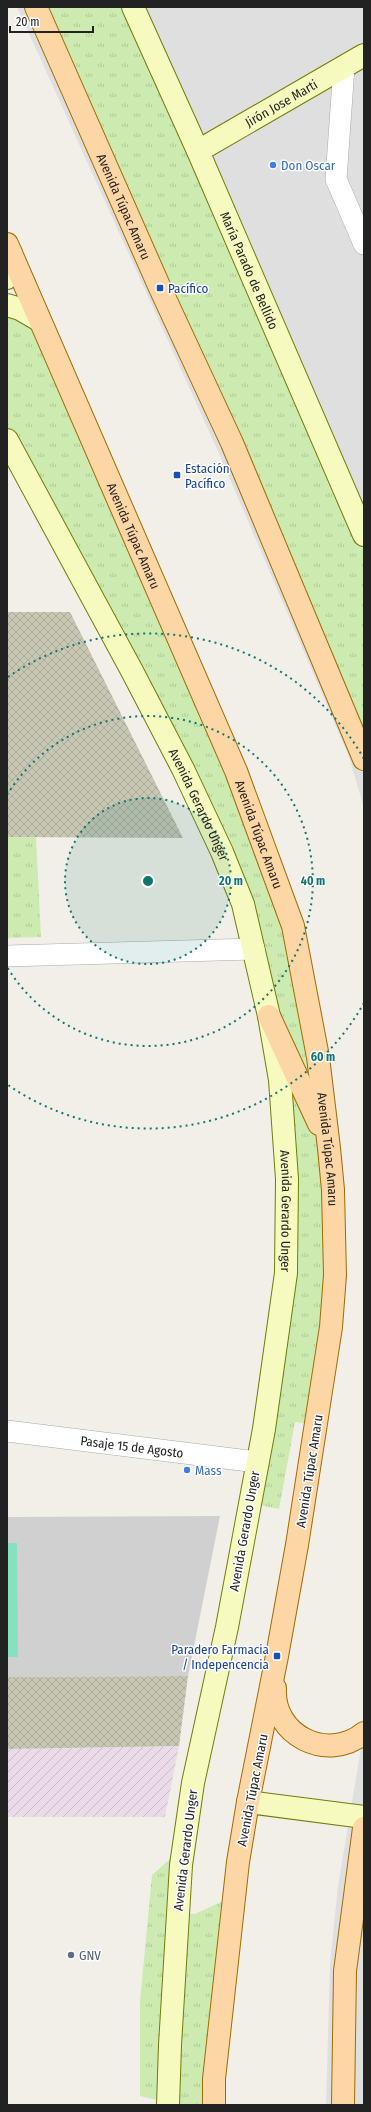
<svg xmlns="http://www.w3.org/2000/svg" width="371" height="2112" viewBox="0 0 371 2112" font-family="'Fira Sans Condensed',sans-serif">
  <style>
    .residential { fill: #e0dfdf }
    .industrial { fill: url(#industrial-furrows) }
    .religious { fill: #d0d0d0 }
    .construction { fill: url(#construction-cross-hatch) }
    .grass { fill: url(#grass-tufts) }
    .pitch { fill: #88e0be }
    .lines { fill: none; stroke-linecap: round; stroke-linejoin: round }
    .street-casing { stroke: #a9a9a9; stroke-width: 22 }
    .secondary-casing { stroke: #707d05; stroke-width: 24 }
    .primary-casing { stroke: #a06b00; stroke-width: 24 }
    .street { stroke: #fff; stroke-width: 21 }
    .secondary { stroke: #f7fabf; stroke-width: 22 }
    .primary { stroke: #fcd6a4; stroke-width: 22 }
    .ring { fill: none; stroke: #0f766e; stroke-width: 2; stroke-dasharray: 2 4 }
    .shop-dot { fill: #3f7fe0; stroke: #fff; stroke-width: 1.5 }
    .transit-dot { fill: #1a4fb4; stroke: #fff; stroke-width: 1.5 }
    .service-dot { fill: #5c6f8a; stroke: #fff; stroke-width: 1.5 }
    .labels { text-anchor: middle; stroke-width: 3; stroke-linejoin: round; paint-order: stroke }
    .street-label { font-size: 13px; fill: #222; stroke: #fff }
    .shop-label { font-size: 13px; fill: #366cbe; stroke: #fff; text-anchor: start }
    .transit-label { font-size: 13px; fill: #164399; stroke: #fff; text-anchor: start }
    .service-label { font-size: 13px; fill: #4e5e75; stroke: #fff; text-anchor: start }
    .centre { fill: #0f766e; stroke: #fff; stroke-width: 2 }
    .ring-label { font-size: 12px; text-anchor: middle; font-weight: bold; fill: #0f766e; stroke: #fff; stroke-width: 3; stroke-linejoin: round; paint-order: stroke }
  </style>
  <defs>
    <pattern id="industrial-furrows" width="10" height="10" patternUnits="userSpaceOnUse"><rect width="10" height="10" fill="#ebdbe8"/><path d="M-1 1l2-2M0 10L10 0M9 11l2-2" fill="none" stroke="#c9bcc7"/></pattern>
    <pattern id="construction-cross-hatch" width="8" height="8" patternUnits="userSpaceOnUse"><rect width="8" height="8" fill="#c7c7b4"/><path d="M0 0l8 8M0 8l8-8" fill="none" stroke="#abab9a"/></pattern>
    <pattern id="grass-tufts" width="24" height="20" patternUnits="userSpaceOnUse"><rect width="24" height="20" fill="#cdebb0"/><path d="M3 7l-1-3M5 7V3M7 7l1-3M15 17l-1-3M17 17v-4M19 17l1-3" fill="none" stroke="#b0c997"/></pattern>
  </defs>
  <rect width="100%" height="100%" fill="#f2efe9"/>
  <path class="residential" d="M17,7H364V808L349,757L217,449Z
    M364,1730V2105H326L330,1963L338,1886Z"/>
  <path class="industrial" d="M179,1746L165,1817H7V1749Z"/>
  <path class="religious" d="M220,1516L188,1676L7,1677V1517Z"/>
  <path class="construction" d="M7,612H70L183,838L7,837Z
    M188,1676L179,1746L7,1749V1677Z"/>
  <path class="grass" d="M41,7H127L228,234L364,547V748Z
    M7,311L35,323L290,927L319,1115L275,1014L246,903L7,430Z
    M7,837H36L41,937L7,938Z
    M278,1048L327,1151L331,1281L312,1424L295,1422L279,1509L255,1504L291,1274Z
    M180,1850L165,2102L140,2096V2001L152,1875Z
    M225,1900L205,2105H175L181,1913L195,1914Z"/>
  <path class="pitch" d="M7,1543H17L18,1657H7Z"/>
  <g class="lines">
    <g class="street-casing">
      <g id="street">
        <path d="M344,67L336,179L364,244"/>
        <path d="M7,956L254,949"/>
        <path id="s1" d="M7,1431L257,1462"/>
      </g>
    </g>
    <g class="secondary-casing">
      <g id="secondary">
        <path id="s2" d="M133,7L198,151L364,535"/>
        <path id="s3" d="M198,151L364,55"/>
        <path d="M7,278L10,270L11,253"/>
        <path d="M7,305L20,309L39,320"/>
        <path id="s4" d="M7,440L132,671L183,769L222,852L243,904L269,1016L280,1080L287,1179L286,1273L264,1429L227,1627L193,1783L181,1865L170,2045L168,2105"/>
        <path d="M248,1802L364,1817"/>
      </g>
    </g>
    <g class="primary-casing">
      <g id="primary">
        <path id="s5" d="M36,7L160,288L232,443L364,759"/>
        <path id="s6" d="M7,244L236,771L293,926L318,1057L329,1148L333,1190L335,1275L331,1327L297,1545L277,1656L248,1802L238,1862L214,2079V2105"/>
        <path d="M269,1016L319,1124"/>
        <path d="M275,1688C272,1735 327,1763 364,1733"/>
        <path d="M343,2105L345,1971L364,1828"/>
      </g>
    </g>
    <use href="#street" class="street"/>
    <use href="#secondary" class="secondary"/>
    <use href="#primary" class="primary"/>
  </g>
  <circle cx="148" cy="881" r="83" fill="#0f766e" fill-opacity=".12"/>
  <g class="ring">
    <circle cx="148" cy="881" r="83"/>
    <path d="M7 795A165 165 0 1 1 7 967"/>
    <path d="M364 1003A248 248 0 0 1 8 1085M8 677A248 248 0 0 1 364 759"/>
  </g>
  <g class="shop-dot">
    <circle cx="273" cy="165" r="4"/>
    <circle cx="187" cy="1470" r="4"/>
  </g>
  <g class="transit-dot">
    <rect x="156" y="284" width="8" height="8" rx="2"/>
    <rect x="173" y="471" width="8" height="8" rx="2"/>
    <rect x="273" y="1652" width="8" height="8" rx="2"/>
  </g>
  <circle class="service-dot" cx="71" cy="1955" r="4"/>
  <g class="labels">
    <g class="street-label">
      <text dy="5" stroke="none"><textPath href="#s3" startOffset="96">Jirón Jose Marti</textPath></text>
      <text dy="5" stroke="none"><textPath href="#s5" startOffset="218">Avenida Túpac Amaru</textPath></text>
      <text dy="5" stroke="none"><textPath href="#s2" startOffset="288">María Parado de Bellido</textPath></text>
      <text dy="5" stroke="none"><textPath href="#s6" startOffset="318">Avenida Túpac Amaru</textPath></text>
      <text dy="5" stroke="none"><textPath href="#s4" startOffset="412">Avenida Gerardo Unger</textPath></text>
      <text dy="5" stroke="none"><textPath href="#s6" startOffset="642">Avenida Túpac Amaru</textPath></text>
      <text dy="5" stroke="none"><textPath href="#s6" startOffset="966">Avenida Túpac Amaru</textPath></text>
      <text dy="5" stroke="none"><textPath href="#s4" startOffset="832">Avenida Gerardo Unger</textPath></text>
      <text dy="5" stroke="none"><textPath href="#s1" startOffset="126">Pasaje 15 de Agosto</textPath></text>
      <text transform="translate(309 1471) rotate(-81)" y="5">Avenida Túpac Amaru</text>
      <text transform="translate(244 1531) rotate(-80)" y="5">Avenida Gerardo Unger</text>
      <text transform="translate(252 1790) rotate(-79)" y="5">Avenida Túpac Amaru</text>
      <text transform="translate(185 1850) rotate(-83)" y="5">Avenida Gerardo Unger</text>
    </g>
    <g class="shop-label">
      <text x="281" y="170">Don Oscar</text>
      <text x="195" y="1475">Mass</text>
    </g>
    <g class="transit-label">
      <text x="168" y="293">Pacífico</text>
      <text x="185" y="473">Estación<tspan x="185" dy="15">Pacífico</tspan></text>
      <text x="269" y="1654" text-anchor="end">Paradero Farmacia<tspan x="269" dy="15">/ Indepencencia</tspan></text>
    </g>
    <g class="service-label">
      <text x="79" y="1960">GNV</text>
    </g>
  </g>
  <circle cx="148" cy="881" r="6" class="centre"/>
  <g class="ring-label">
    <text x="231" y="885">20 m</text>
    <text x="313" y="885">40 m</text>
    <text x="323" y="1061">60 m</text>
  </g>
  <rect width="371" height="2112" fill="none" stroke="#222222" stroke-width="16"/>
  <path d="M10 26v6h83v-6" fill="none" stroke="#222222" stroke-width="2"/>
  <text x="16" y="26" font-size="12" fill="#222222" stroke="#ffffff" stroke-width="3" paint-order="stroke">20 m</text>
</svg>
